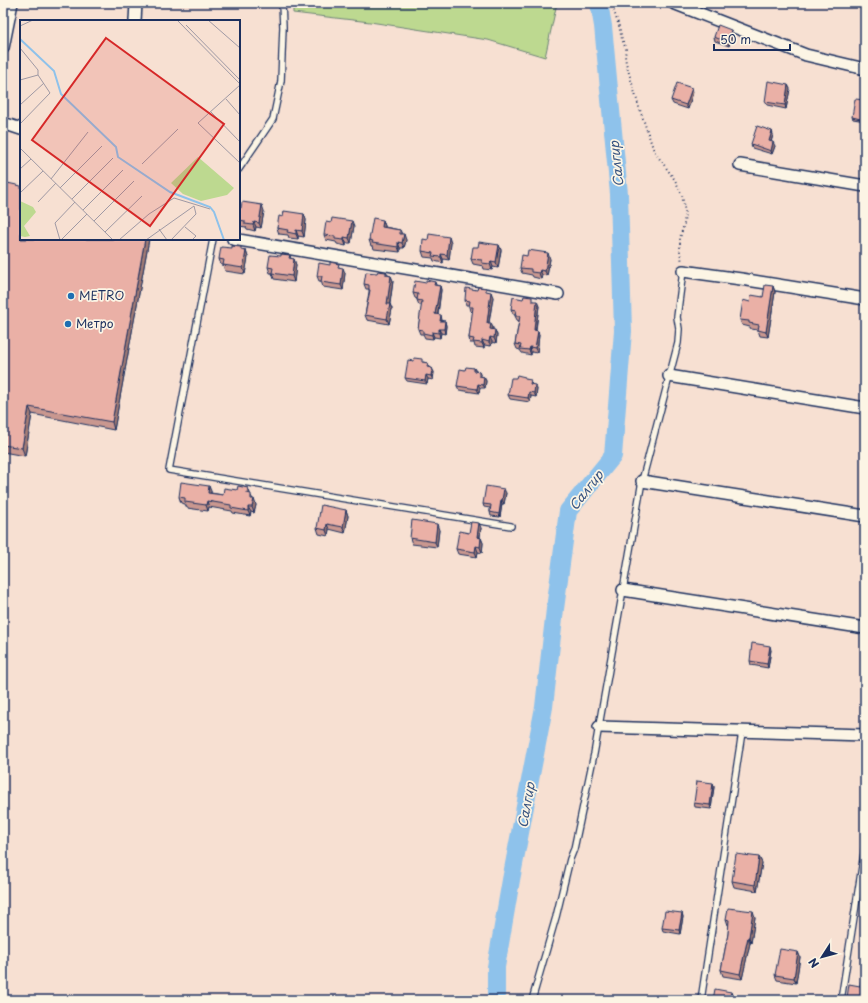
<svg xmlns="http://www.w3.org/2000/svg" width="868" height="1003" viewBox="0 0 868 1003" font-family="'Playpen Sans',sans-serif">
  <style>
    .green { fill: #bdd990; stroke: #6c8477 }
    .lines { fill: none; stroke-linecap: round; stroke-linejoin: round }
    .river { stroke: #8ec2eb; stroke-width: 18 }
    .service-casing { stroke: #1b2f5e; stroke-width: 8 }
    .minor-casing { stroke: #1b2f5e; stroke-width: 14 }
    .path { stroke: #1b2f5e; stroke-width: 2; stroke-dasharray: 1 3; stroke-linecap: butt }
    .service { stroke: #fcf5e5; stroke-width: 5.5 }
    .minor { stroke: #fcf5e5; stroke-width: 11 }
    .wall { fill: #c9978f; stroke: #1b2f5e }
    .shaded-wall { fill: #a47b74; stroke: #1b2f5e }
    .building { fill: #eab0a6; stroke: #1b2f5e }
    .poi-dot { fill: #1f6fb2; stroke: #fcf5e5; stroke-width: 1.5 }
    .labels { text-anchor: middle; stroke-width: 3.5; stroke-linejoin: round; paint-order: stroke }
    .poi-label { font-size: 12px; fill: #1b2f5e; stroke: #fcf5e5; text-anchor: start }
    .water-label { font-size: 13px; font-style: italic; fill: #385481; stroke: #fcf5e5 }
    .inset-river { fill: none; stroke: #8ec2eb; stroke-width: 2 }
    .inset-road { fill: none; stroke: #9f99a4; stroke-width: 1 }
    .view { fill: #d62828; fill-opacity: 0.15; stroke: #d62828; stroke-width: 2 }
    .inset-edge { fill: none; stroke: #1b2f5e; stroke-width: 2 }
  </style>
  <rect width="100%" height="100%" fill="#f7e0d2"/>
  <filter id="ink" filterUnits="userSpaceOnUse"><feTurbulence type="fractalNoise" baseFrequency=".025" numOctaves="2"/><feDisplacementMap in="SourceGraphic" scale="8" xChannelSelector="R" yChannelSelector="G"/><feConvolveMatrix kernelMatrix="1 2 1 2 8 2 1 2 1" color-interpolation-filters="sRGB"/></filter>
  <g filter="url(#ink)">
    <path class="green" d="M293,3H557L545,57L488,40L370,22L293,13Z"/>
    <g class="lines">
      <path class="river" d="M496,1000V967L511,880L544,707L555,609L568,511L613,456L623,331L619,194L603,26L599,3"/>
      <g class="service-casing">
        <path id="service" d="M239,169L273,119L281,81L283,27L282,3
          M213,239L169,470L511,526
          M532,1000L556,917L570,859L574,849L594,754L623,590L642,481L678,343L679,329L677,317L683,271
          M701,1000L742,732
          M841,1000L865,847"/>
      </g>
      <g class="minor-casing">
        <path id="minor" d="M673,3L806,55L865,69
          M135,21L136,3
          M3,48L12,3
          M3,123L21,129
          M740,165L865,186
          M233,239L558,294
          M683,271L741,279L865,299
          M669,376L865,408
          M642,481L865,516
          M623,590L865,628
          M599,727L865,735"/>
      </g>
      <path class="path" d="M611,3L619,26L622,39L626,49L625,56L626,63L639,107L654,151L675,180L682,195L685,212L684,224L680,238V252L682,262"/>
      <use href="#service" class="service"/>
      <use href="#minor" class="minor"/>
    </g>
    <path class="wall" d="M865,30V44H864L862,40Z
      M733,34L729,46L715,41L714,37Z
      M788,85L790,89L786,109L767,105L765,102Z
      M693,92L688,109L673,104L671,100Z
      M865,100V121L853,119L852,117Z
      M772,131L773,135L771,142L775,146L772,154L752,148L751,144Z
      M3,185L21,239H149L114,430L32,414L25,456L3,452Z
      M239,208L264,211L261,228L256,227L255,231L247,229L246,227L239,226Z
      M304,214L306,220L304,237L298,236V239L289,238L288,235L279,234L277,228L283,217Z
      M383,220L385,226V227L400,230L402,234L406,240L404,248H400V252L374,249L373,246H371L369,240Z
      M354,226L351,243H346V246L337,244L336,242L326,240L324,235Z
      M451,243L449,260L443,259V263L434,261L433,258L424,257L422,251Z
      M499,245L501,250L498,268L493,267L492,270L484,269L483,266L473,264L471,259L478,247Z
      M242,251H246L248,257L245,274L225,271L223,265H221L219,259Z
      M290,255L291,259H294L296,265L294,282L274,279L272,273H270L268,267L281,256Z
      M550,259L547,276L542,275L541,279L533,277L532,275L522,273L520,268Z
      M340,267L345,273L343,290L323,287L321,281H319L317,276Z
      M386,272L388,275L391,276L393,281L390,304L392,309L389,324L367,320L365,315L369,292V289H366L364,284L377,273Z
      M435,282L436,285L440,286L441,290L438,315L442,320V321H445L446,326L445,334L441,333L440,338L434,337L433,339L425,338L423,334H420L418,329L422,305H419L417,300V299L415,298L413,293L426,283Z
      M773,286L775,292L768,337L760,336L758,330L751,329L750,327L742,325L740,320L750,302L763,297Z
      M488,292L493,297L489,323L493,328V330L497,335L496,343L492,342L491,346L484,345V348L475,347L474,343H470L469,338L473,312L470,311L469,307V305H466L465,300Z
      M534,301L539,306L536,330L538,331L539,335L537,353L531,352V355L522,353L520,350L517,349L515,344L519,321L517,320L515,316V314H513L511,309Z
      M423,362L428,363L429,368L434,372L433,380L428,379L427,384L407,381L405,378Z
      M474,368L476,371L479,372L481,376L484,377L486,381L485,388H480L479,393L459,390L457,386L465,370Z
      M526,379L532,384V385L537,389L536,397L531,396L530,402L510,399L508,395Z
      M248,488L250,494L256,505L254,513L251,512L250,516L233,513L232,511L209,507L208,511L187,508L185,504L181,503L179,497L211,491V493L223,495L237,490Z
      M506,493L504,504H502L500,517L491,516L490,512V508L484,507L483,504Z
      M346,510L348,516L345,533L329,529L328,536L319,534L317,528Z
      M481,528L480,537L481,538L483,543L482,553L478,552L477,557L458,554L456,549L469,533Z
      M439,530L437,547L412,544L410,538Z
      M771,650L768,668L751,665L750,661Z
      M713,783L714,787L711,809L695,807L694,803Z
      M759,857L762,863L757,891L734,887L732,881Z
      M682,913L683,917L680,934L663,931L662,928Z
      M755,917L751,943H750L742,979L723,976L721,970L728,934L729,925H728L726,919Z
      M798,952L800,957L796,983L777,980L775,975Z"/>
    <path class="shaded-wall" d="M731,30L733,34L729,46L727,42Z
      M788,85L790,89L786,109L785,105Z
      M692,88L693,92L688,109L686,105Z
      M772,131L773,135L770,145L769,141Z
      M773,142L775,146L772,154L771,151Z
      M262,205L264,211L261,228L259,223Z
      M304,214L306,220L304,237L302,231Z
      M383,220L385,226L384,232L382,227Z
      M352,221L354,226L351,243L349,238Z
      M254,222L256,227L255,231L253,225Z
      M296,230L298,236V239L296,234Z
      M404,234L406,240L404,248L402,243Z
      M344,237L346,243V246L344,240Z
      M449,237L451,243L449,260L447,255Z
      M145,239H149L114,430L112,422Z
      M398,242L400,248V252L398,247Z
      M499,245L501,250L498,268L496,262Z
      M246,251L248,257L245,274L243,268Z
      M548,253L550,259L547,276L545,271Z
      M441,254L443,259V263L441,257Z
      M294,259L296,265L294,282L292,276Z
      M491,261L493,267L492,270L490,264Z
      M343,268L345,273L343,290L341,285Z
      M540,270L542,275L541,279L539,273Z
      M391,276L393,281L389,308L390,304L392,309L389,324L387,319V304Z
      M440,286L441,290L437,319L435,314Z
      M773,286L775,292L768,337L766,332Z
      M491,292L493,297L488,328L487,323Z
      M537,301L539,306L535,335L534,330Z
      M441,315L442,320L441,325L440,321Z
      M445,321L446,326L445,334L444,329Z
      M491,323L493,328L492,334L490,329Z
      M439,329L441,333L440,338L439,333Z
      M495,330L497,335L496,343L494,338Z
      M538,331L539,335L537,353L535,348Z
      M432,332L434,337L433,339L432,335Z
      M490,337L492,342L491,346L489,342Z
      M482,340L484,345V348L482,343Z
      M530,347L531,352V355L529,350Z
      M432,368L434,372L433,380L431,376Z
      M426,375L428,379L427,384L425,381Z
      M484,377L486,381L485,388L483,385Z
      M478,384L480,388L479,393L477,389Z
      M535,385L537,389L536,397L534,393Z
      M529,392L531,396L530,402L528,398Z
      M29,407L32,414L25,456L22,448Z
      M209,486L211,491L210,499L208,493Z
      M248,488L250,493L249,499L247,493Z
      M504,489L506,493L504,504L502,500Z
      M254,499L256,505L254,513L252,507Z
      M501,500L502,504L500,517L499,514Z
      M207,501L209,507L208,511L206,505Z
      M248,507L251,512L250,516L248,511Z
      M346,510L348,516L345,533L343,527Z
      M479,523L481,528L479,543L477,537Z
      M327,524L329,529L328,536L326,530Z
      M437,524L439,530L437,547L435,542Z
      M481,538L483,543L482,553L480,547Z
      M476,546L478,552L477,557L475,552Z
      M770,646L771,650L768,668L767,664Z
      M713,783L714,787L711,809L710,805Z
      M759,857L762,863L757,891L755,885Z
      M753,911L755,917L751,943L749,937Z
      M682,913L683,917L680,934L679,930Z
      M748,937L750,943L742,979L740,974Z
      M798,952L800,957L796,983L794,978Z
      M731,992L732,996V1000H730Z"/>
    <path class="building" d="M718,25L731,30L727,42L714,37Z
      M865,30V41L862,40Z
      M768,81L788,85L785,105L765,102Z
      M677,83L692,88L686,105L671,100Z
      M855,99L865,100V120L852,117Z
      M757,126L772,131L769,141L773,142L771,151L751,144Z
      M3,182L21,186V239H145L112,422L29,407L22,448L3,445Z
      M242,202L262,205L259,223L254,222L253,225L245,224V221L239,220V208H241Z
      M284,211L304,214L302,231L296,230V234L287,232L288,230L277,228L279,216L283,217Z
      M332,218L352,221L349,238L344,237V240L335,239V236L324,235L326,222L331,223Z
      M373,218L383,220L382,227L400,230V234H404L402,243L398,242V247L372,243L373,241L369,240Z
      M429,234L449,237L447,255L441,254V257L432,256L433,253L422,251L423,239L428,240Z
      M479,242L499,245L496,262L491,261L490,264L482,263V260L471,259L473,247H478Z
      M232,246L241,247V250L246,251L243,268L223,265L224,260L219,259L221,247L232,248Z
      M528,250L548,253L545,271L540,270L539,273L531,272V269L520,268L522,255L527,256Z
      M281,254L290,255L289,258L294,259L292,276L272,273L273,268L268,267L270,255L281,256Z
      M330,262L339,264L338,267L343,268L341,285L321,282L322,276H317L319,263L330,265Z
      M378,271L386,272V275L391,276L387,304H390L387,319L365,315L370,290H369V285L364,284L366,272L377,273Z
      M426,280L435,282L434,285L440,286L435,314L441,315L440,321H445L444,329H439V333L432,332V335L423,333V330L418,329L422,301L417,300L418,294L413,293L415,281L426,283Z
      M765,285L773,286L766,332L758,330L759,325L749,323V321L740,320L743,300L750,302L751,295L763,297Z
      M478,287L486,288V291L491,292L487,323H491L490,329L495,330L494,338L490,337L489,342L482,340V343L473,342L474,339L469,338L473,307H469L470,301L465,300L466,288L477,290Z
      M524,296L532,297V301H537L534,330L538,331L535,348L530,347L529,350L520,349L521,345L515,344L520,316H515L516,310L511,309L513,297L523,299Z
      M414,358L422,359V362L428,363L427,367L432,368L431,376L426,375L425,381L405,378L408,360L413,361Z
      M466,367L474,368V371L479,372V376L484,377L483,385L478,384L477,389L457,386L460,369L465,370Z
      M517,375L525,377V379L531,380L530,384L535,385L534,393L529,392L528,398L508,395L511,378H516Z
      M181,482L209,486L208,493L223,495L224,488L237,490L238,486L248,488L247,493L251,494V499H254L252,507H248V511L231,508V505L207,501L206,505L185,502V498L179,497Z
      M486,486L504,489L502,500H501L499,514L490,512L491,505L483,504Z
      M321,505L346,510L343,527L327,524L326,530L317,528Z
      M412,520L437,524L435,542L410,538Z
      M471,522L479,523L477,537L481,538L480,547L476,546L475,552L456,549L459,531L469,533Z
      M752,643L770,646L767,664L750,661Z
      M697,781L713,783L710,805L694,803Z
      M736,854L759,857L755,885L732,881Z
      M728,908L753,911L749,937H748L740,974L721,970L728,934L729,920L726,919Z
      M665,911L682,913L679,930L662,928Z
      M780,949L798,952L794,978L775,975Z
      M861,981H865V1000H855L847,998L849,984L860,986Z
      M715,989L731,992L730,1000H713Z"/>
  </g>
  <g class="poi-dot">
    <circle cx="71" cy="296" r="4"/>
    <circle cx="68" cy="324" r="4"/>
  </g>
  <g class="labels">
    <g class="poi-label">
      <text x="79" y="300">METRO</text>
      <text x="76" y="328">Метро</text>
    </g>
    <g class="water-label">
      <text transform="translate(616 164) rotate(-96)" y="5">Салгир</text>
      <text transform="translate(586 490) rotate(-52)" y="5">Салгир</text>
      <text transform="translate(526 805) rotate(-80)" y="5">Салгир</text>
    </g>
  </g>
  <g transform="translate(20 20)">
    <rect width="220" height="220" fill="#f7e0d2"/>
    <path d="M178,137L214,168L207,175L181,181L163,174L151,163ZM0,181L13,187L16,192L4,206L10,216L5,217L0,216Z" fill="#bdd990"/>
    <path class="inset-river" d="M0,19L34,51L41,74L96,127L98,137L150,172L190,187L194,192L204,220"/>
    <path class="inset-road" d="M157,0L220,64M188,0L220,28M166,5L220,60M0,6L13,0M0,28L18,50V55L30,73L0,104M0,60L18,55M220,65L178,103L220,143M206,79L220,95M0,85L24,63M191,92L220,122M0,128L93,220M122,144L158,109M0,149L11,139M31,159L68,112M40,168L82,126M0,173L23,151M52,179L93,138M18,182L36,163M63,190L103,150M74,201L114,161M165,207L176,216L172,220M139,209L147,220M85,212L122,176M40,220L35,203L55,182M41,220L67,194M99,220L129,194L154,178L190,189M126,220L174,186M151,220L176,194L174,186"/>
    <path class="view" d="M86,18L204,104L130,206L12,120Z"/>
    <rect width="220" height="220" class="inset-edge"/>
  </g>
  <rect width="868" height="1003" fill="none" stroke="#fcf5e5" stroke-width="16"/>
  <rect x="8" y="8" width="852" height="987" fill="none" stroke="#1b2f5e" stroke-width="1.5" filter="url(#ink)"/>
  <g transform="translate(822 957) rotate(234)" stroke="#fcf5e5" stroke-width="3" paint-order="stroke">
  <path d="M0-3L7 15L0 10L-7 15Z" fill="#1b2f5e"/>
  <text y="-6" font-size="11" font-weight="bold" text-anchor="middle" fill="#1b2f5e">N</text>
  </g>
  <path d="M714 44v6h76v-6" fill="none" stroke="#1b2f5e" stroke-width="2"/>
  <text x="720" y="44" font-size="12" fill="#1b2f5e" stroke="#fcf5e5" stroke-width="3" paint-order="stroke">50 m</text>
</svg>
